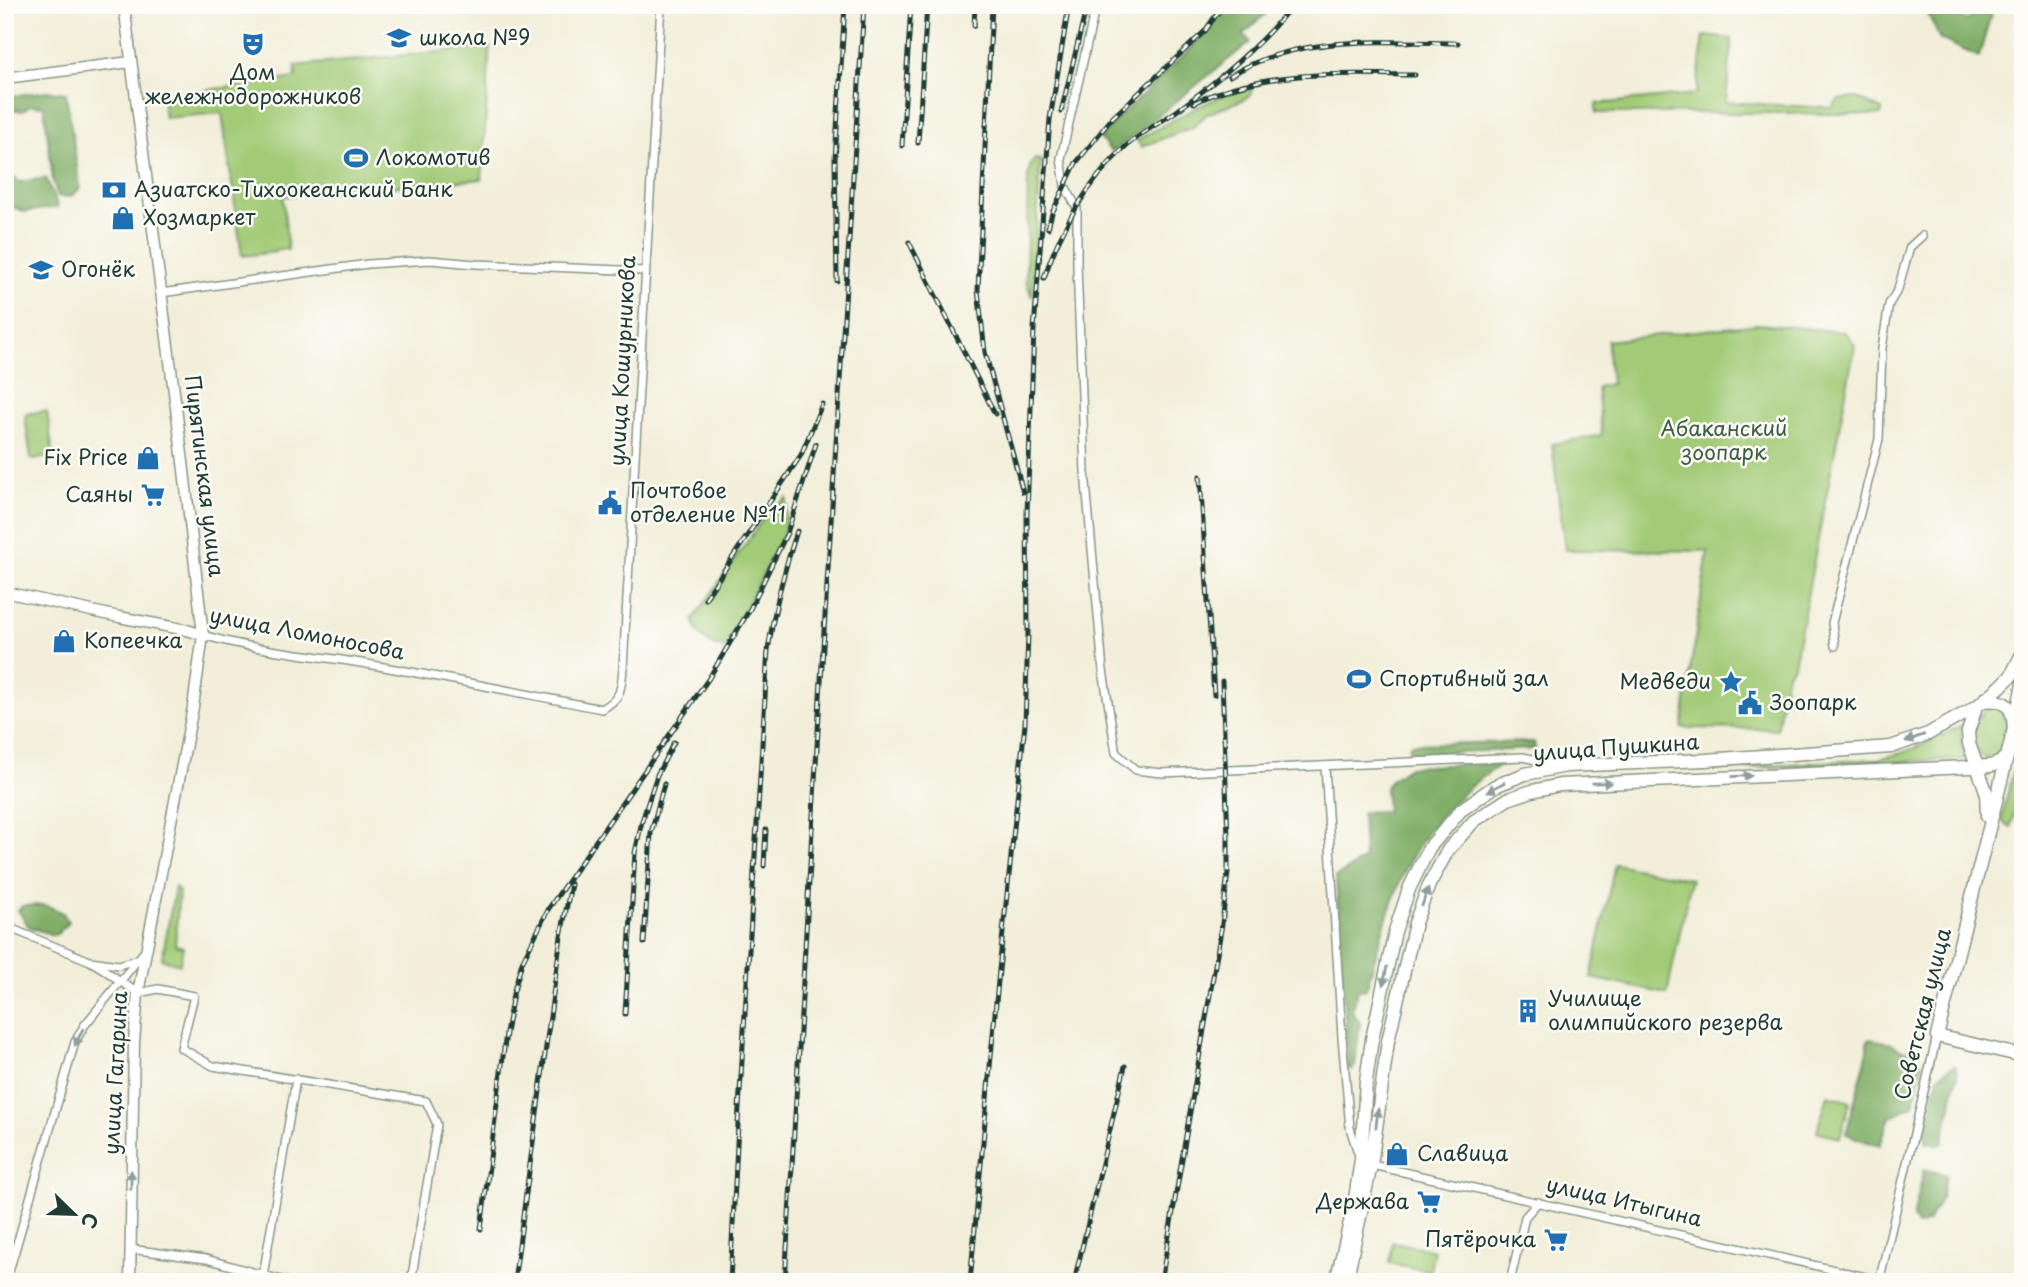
<svg xmlns="http://www.w3.org/2000/svg" width="2028" height="1287" viewBox="0 0 2028 1287" font-family="'Playpen Sans',sans-serif">
  <style>
    .green { fill: #a2cb77; stroke: #608456; stroke-width: 2 }
    .forest { fill: #81af68; stroke: #50764e; stroke-width: 2 }
    .lines { fill: none; stroke-linecap: round; stroke-linejoin: round }
    .street-casing { stroke: #889686; stroke-width: 10 }
    .secondary-casing { stroke: #889686; stroke-width: 13 }
    .primary-casing { stroke: #889686; stroke-width: 15 }
    .street { stroke: #fff; stroke-width: 7 }
    .secondary { stroke: #fff; stroke-width: 10 }
    .primary { stroke: #fff; stroke-width: 12 }
    .rail-casing { stroke: #1f3d34; stroke-width: 5 }
    .rail { stroke: #fdfcf7; stroke-width: 2.5; stroke-dasharray: 8; stroke-linecap: butt }
    .oneway { fill: #8f9e9a }
    .labels { text-anchor: middle; stroke-width: 5; stroke-linejoin: round; paint-order: stroke }
    .poi-label { font-size: 21px; fill: #1f3d34; stroke: #fdfcf7; text-anchor: start }
    .street-label { font-size: 21px; fill: #1f3d34; stroke: #fdfcf7 }
    .park-label { font-size: 21px; fill: #406045; stroke: #fdfcf7 }
  </style>
  <rect width="100%" height="100%" fill="#fdfcf7"/>
  <filter id="ink" filterUnits="userSpaceOnUse"><feTurbulence type="fractalNoise" baseFrequency=".0143" numOctaves="2"/><feDisplacementMap in="SourceGraphic" scale="14" xChannelSelector="R" yChannelSelector="G"/><feConvolveMatrix kernelMatrix="1 2 1 2 8 2 1 2 1" color-interpolation-filters="sRGB"/></filter>
  <filter id="wash" filterUnits="userSpaceOnUse"><feTurbulence type="fractalNoise" baseFrequency=".00686" numOctaves="4" result="noise"/><feDisplacementMap in="SourceGraphic" scale="28" xChannelSelector="R" yChannelSelector="G"/><feGaussianBlur stdDeviation="1.57" result="paint"/><feColorMatrix in="noise" values="0 0 0 0 0 0 0 0 0 0 0 0 0 0 0 0 0 1.4 0 .05"/><feComposite in="paint" operator="in"/></filter>
  <g filter="url(#wash)">
    <rect width="100%" height="100%" fill="#f2eed9"/>
    <path class="green" d="M1704,36L1732,39L1726,102L1832,108L1838,100L1857,98L1882,110L1881,115L1786,113H1596V104L1696,94Z
      M490,47L482,179L285,196L283,199L288,250L285,249L275,250V252L242,256L222,113L165,118L162,96L296,78L295,66Z
      M1251,86L1252,94L1242,100L1207,114L1193,127L1141,147L1137,140C1174,120 1210,97 1251,86Z
      M1035,159L1041,160L1032,297L1026,281L1028,178L1030,166Z
      M1759,324L1845,332L1855,345L1794,665L1787,673L1777,729L1682,728L1708,551L1565,550L1552,444L1602,435L1597,387L1611,384L1607,341Z
      M45,411L47,412L53,454L52,456L34,460L31,458L25,417L26,414Z
      M787,498L785,532L724,649C706,642 699,638 693,620L765,516Z
      M1989,707H1994C2017,715 2006,761 1986,758C1970,755 1972,729 1977,719C1980,714 1984,711 1989,707Z
      M1961,725V744L1965,759L1710,770V768L1879,759C1910,752 1933,741 1961,725Z
      M2023,753V778L2011,827L2001,820L2017,756Z
      M1615,864L1691,879L1667,994L1591,978Z
      M175,887L179,891L175,945L183,947L180,964L162,959Z
      M1828,1095L1850,1102L1840,1138L1817,1131Z
      M1393,1242L1434,1250L1430,1271L1389,1263Z"/>
    <path class="forest" d="M1226,5H1275L1244,34L1250,42L1118,148L1111,151L1100,138L1118,118L1211,29Z
      M1929,5H1949L1950,9L1967,21L1982,5L1993,7L1979,57L1940,39L1928,14Z
      M47,91L66,93L80,188C73,196 68,199 58,196L53,181L44,106L30,105L23,111L11,109L8,104L5,105V97Z
      M12,175L19,182L46,178L58,207L24,212L5,203V176Z
      M1534,742L1535,749L1409,754L1410,744Z
      M1505,762C1468,784 1433,818 1412,857C1390,897 1379,945 1366,989L1358,990L1352,1011L1360,1023L1355,1066L1351,1070L1348,1067L1336,877L1364,859L1362,812L1387,811L1385,788L1391,780L1409,767Z
      M45,905L63,913L68,922L57,934L53,935L29,927L18,910L22,906Z
      M1870,1039L1891,1043L1901,1050L1915,1052L1922,1064L1913,1105L1890,1117L1880,1145L1873,1144L1846,1134L1867,1055V1041Z
      M1955,1065L1958,1071L1943,1142L1937,1145L1927,1143L1925,1137L1938,1076Z
      M1924,1169L1946,1175L1942,1196L1928,1222L1917,1226L1913,1218Z"/>
  </g>
  <g filter="url(#ink)">
    <g class="lines">
      <g class="street-casing">
        <path id="street" d="M1096,5L1061,158L1065,186L1077,208V265L1085,472L1103,670L1116,753L1136,770L1162,773L1523,757L1559,765
          M161,293L368,264L430,260L475,264L644,271
          M203,635C253,650 304,654 355,662C438,676 520,693 602,709C622,698 621,689 623,668L661,5
          M1835,646L1832,623L1879,439L1882,348L1889,304L1898,289L1910,247L1922,236
          M2009,750L2023,748
          M1325,766L1342,1037L1350,1128L1358,1153
          M5,926L90,961L119,965L139,959
          M90,961C107,970 121,983 138,993L158,989L194,996L181,1048L213,1066L426,1101L437,1124L411,1282
          M1368,1164L1879,1280
          M130,1249L206,1259L289,1282
          M263,1276L296,1079
          M6,1282L75,1042L84,1026L144,952
          M1510,1282L1525,1217L1538,1202
          M1879,1282L1937,1036"/>
      </g>
      <g class="secondary-casing">
        <path id="secondary" d="M124,5L183,462L203,635L193,707L138,993L134,1042L130,1282
          M5,78L131,62
          M5,592L119,617L187,630L203,635"/>
      </g>
      <g class="primary-casing">
        <path id="primary" d="M1983,701C2007,698 2013,707 2014,729L1937,1036L2023,1056
          M2015,722L2023,684
          M1987,816L1986,791L1969,744L1968,732L1976,707L2000,687L2011,676L2023,652
          M1336,1282L1354,1205L1361,1160L1366,1081L1372,1039L1395,931L1409,889L1429,848L1461,810L1495,786L1525,774L1566,766L1705,760L1891,747L1928,734L1976,707
          M1346,1282L1371,1165L1388,1041L1415,923L1429,885L1448,850L1474,821L1508,799L1532,791L1560,785L1990,766L1999,763L2007,756"/>
      </g>
      <use href="#street" class="street"/>
      <use href="#secondary" class="secondary"/>
      <use href="#primary" class="primary"/>
      <g class="rail-casing">
        <path id="rail" d="M992,5L978,290L985,352L1023,492
          M974,26L975,5
          M1230,76C1296,34 1383,42 1458,43
          M1194,103C1261,69 1342,74 1415,75
          M1061,112L1087,5
          M918,143L927,5
          M902,146L911,5
          M1048,228L1052,213L1076,163L1112,118L1205,31L1223,5
          M909,242L995,414
          M1044,278C1060,229 1088,182 1125,147C1141,133 1161,122 1178,110C1217,81 1263,44 1292,5
          M837,281L835,159L845,5
          M1200,476L1214,695
          M705,599L801,455L822,404
          M764,866L766,830
          M644,943L651,833L664,784
          M625,1014L635,853L642,821L657,775L674,742
          M481,1229L506,1033L513,994L522,962L549,908L709,678L750,609L787,533L816,444
          M514,1282L561,936L571,884
          M730,1282L738,1124L768,650C774,609 784,570 797,531
          M785,1282L823,647L864,5
          M970,1282L999,970L1025,724L1028,633L1027,513L1034,329L1050,119L1069,5
          M1074,1282L1125,1066
          M1161,1282L1222,924L1228,872V837L1222,681"/>
      </g>
      <use href="#rail" class="rail"/>
    </g>
    <defs><path id="oneway-solid" d="M-6-.8H1V-3.2L6.5 0L1 3.2V.8H-6Z" transform="scale(1.75)"/></defs>
    <g class="oneway">
      <use href="#oneway-solid" transform="translate(1915 738) rotate(160)"/>
      <use href="#oneway-solid" transform="translate(1742 776) rotate(-3)"/>
      <use href="#oneway-solid" transform="translate(1602 783) rotate(-1)"/>
      <use href="#oneway-solid" transform="translate(1496 787) rotate(151)"/>
      <use href="#oneway-solid" transform="translate(1425 897) rotate(-71)"/>
      <use href="#oneway-solid" transform="translate(1385 976) rotate(102)"/>
      <use href="#oneway-solid" transform="translate(79 1037) rotate(116)"/>
      <use href="#oneway-solid" transform="translate(1377 1118) rotate(-83)"/>
      <use href="#oneway-solid" transform="translate(131 1180) rotate(-89)"/>
    </g>
  </g>
  <defs>
    <g id="school-bare" transform="scale(1.89)"><path d="M0-5L7-2L0 1L-7-2ZM-4 1L0 2.5L4 1V4Q0 6-4 4Z" fill="#1f6fb2" stroke="#fdfcf7" stroke-width="2.5" paint-order="stroke"/></g>
    <g id="theatre-bare" transform="scale(1.89)"><path d="M-5-5.5Q0-4 5-5.5V0Q5 5 0 6Q-5 5-5 0ZM-3.3-2.5H-1v1.5H-3.3ZM1-2.5H3.3v1.5H1ZM-2.8 1Q0 5.5 2.8 1Z" fill="#1f6fb2" stroke="#fdfcf7" stroke-width="2.5" paint-order="stroke"/></g>
    <g id="stadium-bare" transform="scale(1.89)"><path d="M0-5a6.5 5 0 1 0 0 10a6.5 5 0 1 0 0-10ZM-3.5-1.8h7v3.6h-7Z" fill="#1f6fb2" stroke="#fdfcf7" stroke-width="2.5" paint-order="stroke"/></g>
    <g id="bank-bare" transform="scale(1.89)"><path d="M-6-4H6V4H-6ZM0-2.3a2.3 2.3 0 1 0 0 4.6a2.3 2.3 0 1 0 0-4.6Z" fill="#1f6fb2" stroke="#fdfcf7" stroke-width="2.5" paint-order="stroke"/></g>
    <g id="shop-bare" transform="scale(1.89)"><path d="M-5-2.5h2.3a2.7 3.5 0 0 1 5.4 0H5L5.5 6h-11ZM-1.5-2.5h3a1.5 2.3 0 0 0-3 0Z" fill="#1f6fb2" stroke="#fdfcf7" stroke-width="2.5" paint-order="stroke"/></g>
    <g id="supermarket-bare" transform="scale(1.89)"><path d="M-6-5.5h2.5l.6 2H6L4.5 2H-2.5L-4.4-4H-6ZM-1.5 3.2a1.3 1.3 0 1 0 .1 0ZM3 3.2a1.3 1.3 0 1 0 .1 0Z" fill="#1f6fb2" stroke="#fdfcf7" stroke-width="2.5" paint-order="stroke"/></g>
    <g id="civic-bare" transform="scale(1.89)"><path d="M-.6-6.5H3V-4.5H.6V-3L4-1V1h2V6H-6V1h2V-1L-.6-3ZM-1.2 2.5V6h2.4V2.5Z" fill="#1f6fb2" stroke="#fdfcf7" stroke-width="2.5" paint-order="stroke"/></g>
    <g id="sight-bare" transform="scale(1.89)"><path d="M0-6L1.8-2.2L6-1.7L2.9 1.2L3.7 5.4L0 3.3L-3.7 5.4L-2.9 1.2L-6-1.7L-1.8-2.2Z" fill="#1f6fb2" stroke="#fdfcf7" stroke-width="2.5" paint-order="stroke"/></g>
    <g id="building-bare" transform="scale(1.89)"><path d="M-4-6H4V6H1V3H-1V6H-4ZM-2.5-4.3h1.7v1.8h-1.7ZM.8-4.3h1.7v1.8H.8ZM-2.5-1h1.7V.8h-1.7ZM.8-1h1.7V.8H.8Z" fill="#1f6fb2" stroke="#fdfcf7" stroke-width="2.5" paint-order="stroke"/></g>
  </defs>
  <g fill-rule="evenodd">
    <use href="#school-bare" x="399" y="38"/>
    <use href="#theatre-bare" x="253" y="44"/>
    <use href="#stadium-bare" x="356" y="158"/>
    <use href="#bank-bare" x="114" y="190"/>
    <use href="#shop-bare" x="123" y="218"/>
    <use href="#school-bare" x="41" y="270"/>
    <use href="#shop-bare" x="148" y="458"/>
    <use href="#supermarket-bare" x="153" y="495"/>
    <use href="#civic-bare" x="610" y="503"/>
    <use href="#shop-bare" x="64" y="641"/>
    <use href="#stadium-bare" x="1359" y="679"/>
    <use href="#sight-bare" x="1731" y="682"/>
    <use href="#civic-bare" x="1750" y="703"/>
    <use href="#building-bare" x="1528" y="1011"/>
    <use href="#shop-bare" x="1397" y="1154"/>
    <use href="#supermarket-bare" x="1429" y="1202"/>
    <use href="#supermarket-bare" x="1556" y="1240"/>
  </g>
  <g class="labels">
    <g class="poi-label">
      <text x="419" y="45">школа №9</text>
      <text x="253" y="80" text-anchor="middle">Дом<tspan x="253" dy="24">жележнодорожников</tspan></text>
      <text x="376" y="165">Локомотив</text>
      <text x="134" y="197">Азиатско-Тихоокеанский Банк</text>
      <text x="143" y="225">Хозмаркет</text>
      <text x="61" y="277">Огонёк</text>
      <text x="128" y="465" text-anchor="end">Fix Price</text>
      <text x="630" y="498">Почтовое<tspan x="630" dy="24">отделение №11</tspan></text>
      <text x="133" y="502" text-anchor="end">Саяны</text>
      <text x="84" y="648">Копеечка</text>
      <text x="1379" y="686">Спортивный зал</text>
      <text x="1711" y="689" text-anchor="end">Медведи</text>
      <text x="1770" y="710">Зоопарк</text>
      <text x="1548" y="1006">Училище<tspan x="1548" dy="24">олимпийского резерва</tspan></text>
      <text x="1417" y="1161">Славица</text>
      <text x="1409" y="1209" text-anchor="end">Держава</text>
      <text x="1536" y="1247" text-anchor="end">Пятёрочка</text>
    </g>
    <g class="street-label">
      <text transform="translate(623 361) rotate(-87)" y="7">улица Кошурникова</text>
      <text transform="translate(204 476) rotate(83)" y="7">Пирятинская улица</text>
      <text transform="translate(307 634) rotate(11)" y="7">улица Ломоносова</text>
      <text transform="translate(1616 748) rotate(-4)" y="7">улица Пушкина</text>
      <text transform="translate(1923 1014) rotate(-76)" y="7">Советская улица</text>
      <text transform="translate(116 1073) rotate(-87)" y="7">улица Гагарина</text>
      <text transform="translate(1624 1202) rotate(13)" y="7">улица Итыгина</text>
    </g>
    <g class="park-label">
      <text x="1724" y="436">Абаканский<tspan x="1724" dy="24">зоопарк</tspan></text>
    </g>
  </g>
  <rect width="2028" height="1287" fill="none" stroke="#fdfcf7" stroke-width="28"/>
  <g transform="translate(74 1214) rotate(113)" stroke="#fdfcf7" stroke-width="5" paint-order="stroke">
  <path d="M0-5L12 26L0 18L-12 26Z" fill="#1f3d34"/>
  <text y="-10" font-size="19" font-weight="bold" text-anchor="middle" fill="#1f3d34">С</text>
  </g>
</svg>
